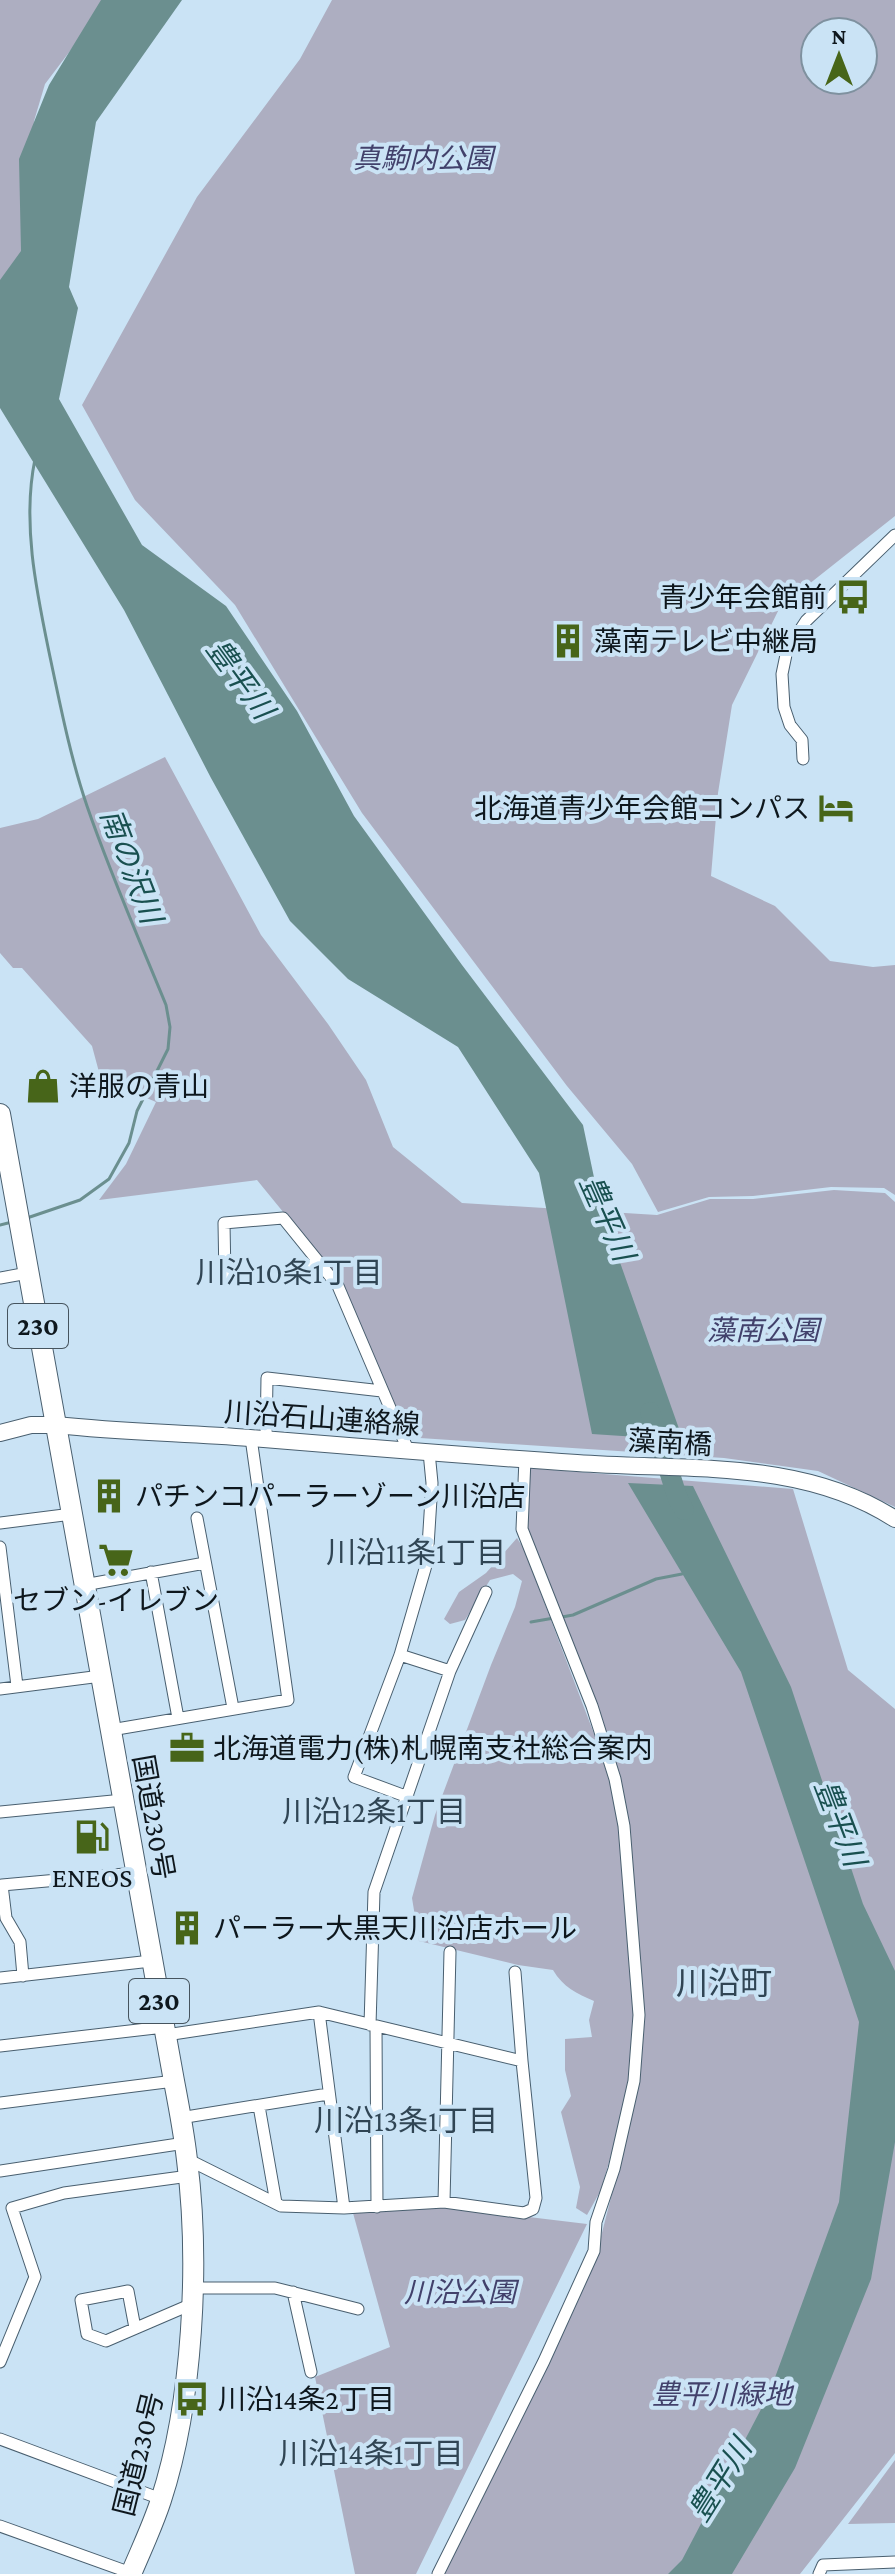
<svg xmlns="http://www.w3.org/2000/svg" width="895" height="2574" viewBox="0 0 895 2574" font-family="'Crimson Pro','Noto Sans JP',serif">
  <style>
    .green { fill: #adaec1; fill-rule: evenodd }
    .water { fill: #6b8f8f }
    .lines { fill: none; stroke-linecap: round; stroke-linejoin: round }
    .stream { stroke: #6b8f8f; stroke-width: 3 }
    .river { stroke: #6b8f8f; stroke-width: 20 }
    .street-casing { stroke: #495f6f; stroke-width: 13 }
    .secondary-casing { stroke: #495f6f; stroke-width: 18 }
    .highway-casing { stroke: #495f6f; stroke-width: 22 }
    .street { stroke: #fff; stroke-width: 11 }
    .secondary { stroke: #fff; stroke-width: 16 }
    .highway { stroke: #fff; stroke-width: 20 }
    .labels { text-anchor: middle; stroke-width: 8; stroke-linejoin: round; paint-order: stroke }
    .shield { fill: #cae3f5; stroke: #46545e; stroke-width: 2 }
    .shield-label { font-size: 26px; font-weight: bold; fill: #0e171d }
    .park-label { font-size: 28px; font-style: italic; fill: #42416b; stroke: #cae3f5 }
    .poi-label { font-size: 28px; fill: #0e171d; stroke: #cae3f5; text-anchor: start }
    .street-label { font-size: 28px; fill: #0e171d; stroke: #cae3f5 }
    .water-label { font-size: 30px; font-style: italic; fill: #195050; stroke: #cae3f5 }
    .neighbourhood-label { font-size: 30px; fill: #304554; stroke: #cae3f5 }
    .quarter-label { font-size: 32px; fill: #304554; stroke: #cae3f5 }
  </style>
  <rect width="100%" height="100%" fill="#cae3f5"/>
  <path class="green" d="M0,0H104L92,22L45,84L34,121L28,247L0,291Z
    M332,0H895V516L780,607L732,705L718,793L711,876L775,906L830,961L873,967L895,965V1195L884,1188L831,1187L753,1196L709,1197L658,1212L632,1164L567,1086L362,813L235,605L135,500L82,405L197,197L300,59ZM815,32H863V80H815Z
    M165,757L261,935L328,1024L366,1080L393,1147L462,1203L657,1215L710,1199H753L834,1190L885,1193L895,1202V1507L818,1471L724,1458L405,1437L359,1327L297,1229L257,1180L99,1200L126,1164L156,1102L130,1091L103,1087L92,1046L22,968H13L0,953V828L38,819Z
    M528,1468L793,1489L848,1670L895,1709V2453L800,2574H444L595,2260L636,2100L642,2019L627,1819L526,1531Z
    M517,1538L524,1549L596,1739L612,1785L620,1825L634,2026L629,2081L615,2141L601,2190L587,2215L576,2208L580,2187L561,2112L571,2096L565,2070V2039L592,2037L589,2020L594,2001C577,1994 563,1987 553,1970L518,1965L419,1941L412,1898L435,1815L491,1665L515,1607L522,1581L513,1574L490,1580L465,1620L450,1624L444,1619L459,1592L486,1573Z
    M444,2207L587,2224L416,2574H355L315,2377L390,2347L353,2213Z
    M895,2460V2523L848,2524Z"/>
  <path class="water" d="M101,0H182L96,122L69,287L78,308L59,399L142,545L226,606L297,711L354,816L462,965L583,1125L600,1206L683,1440L592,1434L539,1173L458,1047L348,979L290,921L211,778L124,610L0,408V280L21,251L19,159L49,85Z
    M628,1483L693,1486L791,1687L863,1904L895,1971V2142L871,2279L795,2468L732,2574H668L682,2560L769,2394L839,2202L859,2022L741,1672Z"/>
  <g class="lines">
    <path class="stream" d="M27,1218L80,1200L109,1179L129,1143L137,1111L168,1049L170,1027L166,1005C139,939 110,873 87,806C70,756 60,704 49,652C36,589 22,522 35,459
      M0,1225L12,1222
      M562,1617L573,1615L656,1579L682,1574
      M531,1622L554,1618"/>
    <path class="river" d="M650,1412L678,1499L684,1510"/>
    <g class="street-casing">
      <path id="street" d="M803,759L802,740L790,725L784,707L782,674L787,650L806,621L895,535
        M318,1262L288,1276L225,1278L224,1223L283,1218L338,1286L408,1450
        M0,1278L28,1273
        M266,1440L267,1378L382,1391
        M197,1518L233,1708
        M0,1523L72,1514
        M0,1547L17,1686
        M151,1572L178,1718
        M84,1585L205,1563
        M400,1655L450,1671
        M0,1689L101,1676
        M111,1730L288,1700L251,1438
        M408,1797L354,1777L400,1655L427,1562L432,1483L429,1452
        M0,1812L123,1800
        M515,1972L522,2061
        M23,1976L20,1942L6,1918L2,1885L136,1873
        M0,1978L151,1961
        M319,2012L344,2208
        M370,2025L374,1892L450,1671L486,1592
        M376,2026L377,2207
        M166,2035L319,2012L522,2061L536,2198L533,2209L524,2213L444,2202L344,2208L281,2206L187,2159
        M0,2046L164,2027
        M0,2103L174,2081
        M259,2106L276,2203
        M180,2118L328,2094
        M0,2171L185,2143
        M444,2202L450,1952
        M193,2288H275L358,2309
        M293,2292L311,2372
        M135,2328L128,2291L81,2300L87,2334L106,2341L192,2304
        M0,2362L35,2277L12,2208L64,2193L189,2176
        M0,2439L161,2499
        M0,2526L131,2573
        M438,2574L544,2361L594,2251L596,2222L614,2169L634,2081L639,2015L624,1826L615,1779L592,1706L522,1529L525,1459
        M819,2574L823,2565L895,2562"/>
    </g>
    <g class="secondary-casing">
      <path id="secondary" d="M0,1433L31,1425H56C120,1432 185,1433 250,1438C359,1447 468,1456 577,1463C684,1471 801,1458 895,1519"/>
    </g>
    <g class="highway-casing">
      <path id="highway" d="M0,1114L174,2081C179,2107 184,2133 187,2160C200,2262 193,2402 161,2500C153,2525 141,2550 131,2574"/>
    </g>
    <use href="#street" class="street"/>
    <use href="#secondary" class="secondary"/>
    <use href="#highway" class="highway"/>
  </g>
  <defs>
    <g id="bus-bare" transform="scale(2.76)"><path d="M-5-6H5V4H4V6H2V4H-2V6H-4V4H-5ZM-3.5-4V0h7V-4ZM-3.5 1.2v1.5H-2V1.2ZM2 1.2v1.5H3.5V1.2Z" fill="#476519" stroke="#cae3f5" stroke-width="2.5" paint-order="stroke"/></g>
    <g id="building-bare" transform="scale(2.76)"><path d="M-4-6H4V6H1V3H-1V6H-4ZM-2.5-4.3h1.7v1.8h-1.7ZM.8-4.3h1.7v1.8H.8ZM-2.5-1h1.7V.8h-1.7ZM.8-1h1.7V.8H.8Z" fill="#476519" stroke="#cae3f5" stroke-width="2.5" paint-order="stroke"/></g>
    <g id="hotel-bare" transform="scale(2.76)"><path d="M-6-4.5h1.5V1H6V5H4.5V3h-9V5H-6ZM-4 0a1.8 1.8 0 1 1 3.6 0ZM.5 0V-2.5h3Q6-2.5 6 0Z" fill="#476519" stroke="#cae3f5" stroke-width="2.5" paint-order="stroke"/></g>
    <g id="shop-bare" transform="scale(2.76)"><path d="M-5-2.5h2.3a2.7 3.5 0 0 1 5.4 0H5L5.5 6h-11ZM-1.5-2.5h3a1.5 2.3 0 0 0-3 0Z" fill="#476519" stroke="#cae3f5" stroke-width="2.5" paint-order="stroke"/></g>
    <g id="supermarket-bare" transform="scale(2.76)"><path d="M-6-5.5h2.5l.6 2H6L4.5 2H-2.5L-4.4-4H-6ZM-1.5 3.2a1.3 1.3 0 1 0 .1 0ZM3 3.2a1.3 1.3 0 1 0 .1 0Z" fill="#476519" stroke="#cae3f5" stroke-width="2.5" paint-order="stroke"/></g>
    <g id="office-bare" transform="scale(2.76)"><path d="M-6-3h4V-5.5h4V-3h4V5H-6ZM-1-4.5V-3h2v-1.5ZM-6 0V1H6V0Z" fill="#476519" stroke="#cae3f5" stroke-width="2.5" paint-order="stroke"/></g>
    <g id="fuel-bare" transform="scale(2.76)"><path d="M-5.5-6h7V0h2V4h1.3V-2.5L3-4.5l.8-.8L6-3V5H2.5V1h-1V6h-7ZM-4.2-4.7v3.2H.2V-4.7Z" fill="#476519" stroke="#cae3f5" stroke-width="2.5" paint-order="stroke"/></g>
  </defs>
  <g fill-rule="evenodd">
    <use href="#bus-bare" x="853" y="597"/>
    <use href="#building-bare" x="568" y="641"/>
    <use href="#hotel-bare" x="836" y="808"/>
    <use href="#shop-bare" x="43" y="1086"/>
    <use href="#building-bare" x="109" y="1496"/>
    <use href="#supermarket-bare" x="116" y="1560"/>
    <use href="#office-bare" x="187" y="1748"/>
    <use href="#fuel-bare" x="92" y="1837"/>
    <use href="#building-bare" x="187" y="1928"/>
    <use href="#bus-bare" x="192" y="2399"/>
  </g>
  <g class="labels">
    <g class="shield">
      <rect x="8" y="1304" width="60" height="44" rx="6"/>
      <rect x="129" y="1979" width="60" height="44" rx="6"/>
    </g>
    <g class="shield-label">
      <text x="38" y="1335">230</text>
      <text x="159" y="2010">230</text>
    </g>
    <g class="park-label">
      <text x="423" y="168">真駒内公園</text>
      <text x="763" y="1340">藻南公園</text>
      <text x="460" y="2302">川沿公園</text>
      <text x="722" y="2404">豊平川緑地</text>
    </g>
    <g class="poi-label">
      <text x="827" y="607" text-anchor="end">青少年会館前</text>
      <text x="594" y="651">藻南テレビ中継局</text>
      <text x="810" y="818" text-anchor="end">北海道青少年会館コンパス</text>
      <text x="69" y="1096">洋服の青山</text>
      <text x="135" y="1506">パチンコパーラーゾーン川沿店</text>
      <text x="116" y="1610" text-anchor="middle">セブン-イレブン</text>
      <text x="213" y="1758">北海道電力(株)札幌南支社総合案内</text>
      <text x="92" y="1887" text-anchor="middle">ENEOS</text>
      <text x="213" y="1938">パーラー大黒天川沿店ホール</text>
      <text x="218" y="2409">川沿14条2丁目</text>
    </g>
    <g class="street-label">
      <text transform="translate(322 1418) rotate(4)" y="10">川沿石山連絡線</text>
      <text transform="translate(670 1442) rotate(3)" y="10">藻南橋</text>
      <text transform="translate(154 1817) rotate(80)" y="10">国道230号</text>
      <text transform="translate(138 2454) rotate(-76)" y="10">国道230号</text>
    </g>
    <g class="water-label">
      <text transform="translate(240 679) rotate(54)" y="10">豊平川</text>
      <text transform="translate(131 866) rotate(69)" y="10">南の沢川</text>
      <text transform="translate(607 1218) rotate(66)" y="10">豊平川</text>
      <text transform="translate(840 1823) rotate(69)" y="10">豊平川</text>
      <text transform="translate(720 2480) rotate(-58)" y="10">豊平川</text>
    </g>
    <g class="neighbourhood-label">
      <text x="289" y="1283">川沿10条1丁目</text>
      <text x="416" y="1563">川沿11条1丁目</text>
      <text x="374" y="1822">川沿12条1丁目</text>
      <text x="406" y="2131">川沿13条1丁目</text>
      <text x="371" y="2464">川沿14条1丁目</text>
    </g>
    <g class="quarter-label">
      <text x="724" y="1994">川沿町</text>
    </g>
  </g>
  <g transform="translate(839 56)"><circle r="38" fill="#cae3f5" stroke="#7f919f" stroke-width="2"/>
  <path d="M0-6L14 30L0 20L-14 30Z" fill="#476519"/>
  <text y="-12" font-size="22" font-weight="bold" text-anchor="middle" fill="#0e171d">N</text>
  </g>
</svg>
